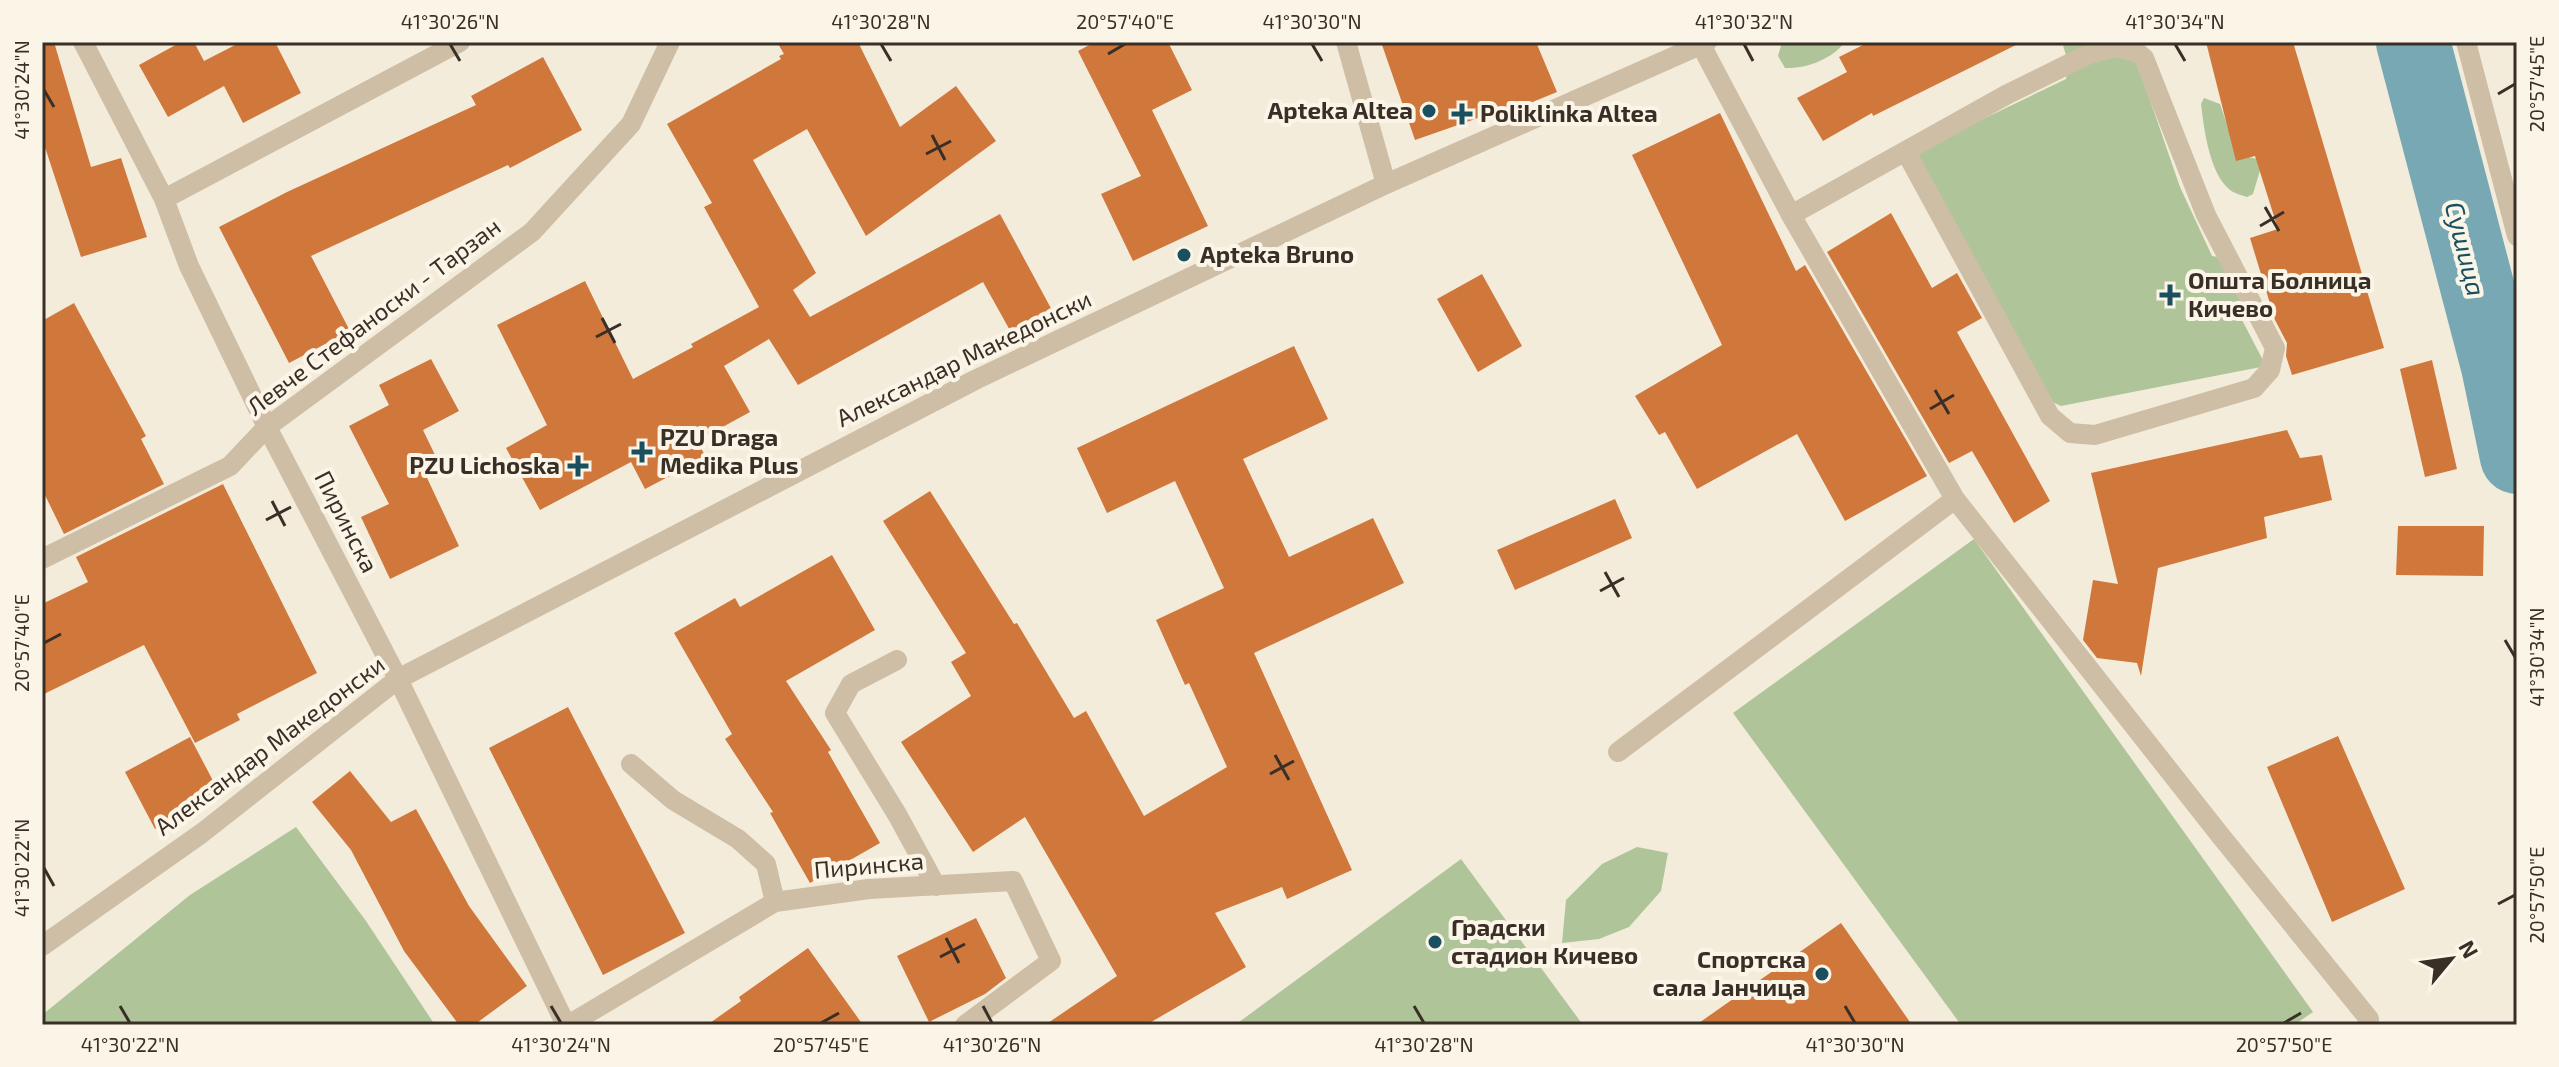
<svg xmlns="http://www.w3.org/2000/svg" width="2559" height="1067" viewBox="0 0 2559 1067" font-family="'Exo 2',sans-serif">
  <style>
    .green { fill: #afc599 }
    .lines { fill: none; stroke-linecap: round; stroke-linejoin: round }
    .river { stroke: #77a8b4; stroke-width: 74 }
    .building { fill: #d0773c }
    .lane { stroke: #cdbea5; stroke-width: 20 }
    .street { stroke: #cdbea5; stroke-width: 20 }
    .ticks { fill: none; stroke: #392f27; stroke-width: 3 }
    .poi-dot { fill: #194f5e; stroke: #fbf5e8; stroke-width: 3 }
    .labels { text-anchor: middle; stroke-width: 8; stroke-linejoin: round; paint-order: stroke }
    .poi-label { font-size: 24px; font-weight: bold; fill: #392f27; stroke: #fbf5e8; text-anchor: start }
    .street-label { font-size: 24px; fill: #392f27; stroke: #fbf5e8 }
    .water-label { font-size: 26px; font-style: italic; fill: #194f5e; stroke: #fbf5e8 }
    .neatline { fill: none; stroke: #392f27; stroke-width: 3 }
    .ticks-label { font-size: 20px; text-anchor: middle; fill: #392f27 }
  </style>
  <rect width="100%" height="100%" fill="#f4ecdb"/>
  <path class="green" d="M1782,42H1845C1832,59 1807,69 1785,68L1778,56Z
    M2062,42H2130L2180,187L2212,256L2230,259L2247,311L2241,318L2266,366L2061,406L2046,399L1910,154L2066,79L2068,62Z
    M2204,98L2220,104L2237,154L2257,159L2261,167L2253,194L2247,197C2241,195 2233,193 2229,189C2209,172 2204,128 2201,104Z
    M1974,539L2313,1012L2294,1025H1961L1733,713Z
    M296,827L366,921L435,1025H42V1015L190,895Z
    M1637,847L1668,853L1661,891L1629,927L1599,939L1562,943L1566,900L1602,864Z
    M1461,859L1583,1025H1235Z"/>
  <g class="lines">
    <path class="river" d="M2413,42L2498,366L2517,457"/>
  </g>
  <path class="building" d="M42,42H54L91,167L121,158L147,237L81,257L42,138Z
    M181,42H194L204,61L241,42H275L301,93L243,123L224,86L168,117L139,65Z
    M777,42H858L900,127L956,86L996,141L866,236L807,129L753,160L816,273L793,290L810,317L1000,214L1053,312L1012,334L983,282L798,385L769,339L724,366L750,412L697,441L706,457L645,489L631,462L540,510L506,448L547,425L497,325L585,281L633,379L693,347L691,344L759,307L704,207L712,203L667,124L781,59L779,56L784,54Z
    M1095,42H1168L1192,90L1152,110L1208,226L1133,261L1101,194L1141,176L1078,51Z
    M1381,42H1536L1557,92L1523,106L1521,103L1415,140Z
    M1869,42H2022L1873,116L1872,113L1823,141L1797,98L1847,72L1839,57Z
    M2206,42H2293L2384,348L2292,375L2286,356L2287,343L2275,320L2250,238L2278,229L2255,156L2236,161Z
    M543,57L582,130L510,168L508,165L311,256L350,331L289,363L219,227L287,192L476,105L471,96Z
    M1720,113L1796,271L1805,265L1927,476L1845,521L1797,434L1697,489L1665,432L1659,435L1635,396L1722,345L1632,155Z
    M1891,213L1932,288L1957,273L1982,318L1957,332L2050,501L2014,523L1972,451L1949,463L1827,252Z
    M1482,274L1522,346L1478,372L1437,299Z
    M74,303L146,436L141,439L164,484L64,534L42,489V321Z
    M1294,346L1328,419L1243,459L1289,557L1373,518L1404,583L1254,653L1352,870L1287,899L1282,887L1215,913L1246,967L1146,1025H1045L1117,976L1025,817L973,852L901,742L971,696L951,662L966,653L883,521L930,491L1014,624L1017,623L1074,718L1086,711L1144,816L1227,767L1189,683L1185,685L1156,620L1224,588L1175,481L1107,513L1077,448Z
    M431,359L459,411L423,430L436,457L421,465L459,546L390,579L361,517L389,504L349,426L389,405L379,385Z
    M2432,360L2457,469L2425,477L2400,369Z
    M2287,430L2300,458L2322,455L2332,500L2264,517L2267,538L2158,568L2141,676L2137,663L2097,658L2083,640L2093,580L2118,584L2091,473Z
    M223,484L317,673L237,714L240,720L195,743L144,645L42,695V604L88,582L76,557Z
    M1615,499L1632,538L1515,590L1497,550Z
    M2398,526H2484L2483,576L2396,575Z
    M832,555L875,630L786,681L831,750L828,752L880,843L810,883L770,813L773,812L725,739L732,734L674,633L735,598L740,607Z
    M568,707L685,933L603,975L489,748Z
    M2338,736L2405,889L2332,922L2267,767Z
    M190,737L220,794L155,829L125,772Z
    M350,771L391,822L416,809L469,906L527,986L474,1025H459L404,951L351,850L312,802Z
    M976,918L1006,978L985,994L929,1022L897,956Z
    M1841,923L1912,1025H1696Z
    M808,948L863,1025H707L741,1001L739,997Z"/>
  <g class="lines">
    <path class="lane" d="M1791,215L2006,95L2089,54L2116,47L2137,52L2144,58L2206,215L2275,348L2270,370L2254,388L2095,435L2070,433L2050,416L1906,152"/>
    <path class="street" d="M83,42L164,199L189,266L267,427L398,679L566,1025
      M1346,42L1386,184
      M2466,42L2517,236
      M164,199L460,42
      M1955,499L2220,835L2369,1019L2367,1025
      M42,559L230,466L267,427L532,232L631,124L670,42
      M897,660L851,684L835,713L898,816L936,886
      M1618,752L1955,499L1791,215L1701,45
      M631,764L673,800L738,839L766,864L775,902
      M42,946L202,833L398,679L975,380L1386,184L1707,42
      M568,1025L775,902L869,889L1013,881L1051,961L965,1025"/>
  </g>
  <path class="ticks" d="M450,44L460,61M881,44L891,61M1312,44L1322,61M1744,44L1753,61M2175,44L2185,61M1108,54L1125,44M44,90L54,107M2498,94L2515,84M932,135L945,160M926,154L951,141M2265,207L2279,231M2260,226L2284,212M602,318L615,343M596,337L621,324M1935,390L1949,414M1930,409L1954,395M272,501L285,526M266,520L291,507M1605,572L1619,597M1600,591L1624,578M2505,640L2515,657M44,643L61,634M1275,755L1289,780M1270,774L1294,761M44,868L54,886M2498,904L2515,895M946,938L959,963M940,957L965,944M120,1006L130,1023M551,1006L561,1023M983,1006L992,1023M1414,1006L1424,1023M1845,1006L1855,1023M821,1023L839,1013M2284,1023L2301,1013"/>
  <g class="poi-dot">
    <circle cx="1429" cy="111" r="8"/>
    <path d="M1458 102h8v8h8v8h-8v8h-8v-8h-8v-8h8z"/>
    <circle cx="1184" cy="255" r="8"/>
    <path d="M2166 283h8v8h8v8h-8v8h-8v-8h-8v-8h8z"/>
    <path d="M638 440h8v8h8v8h-8v8h-8v-8h-8v-8h8z"/>
    <path d="M574 454h8v8h8v8h-8v8h-8v-8h-8v-8h8z"/>
    <circle cx="1435" cy="942" r="8"/>
    <circle cx="1822" cy="974" r="8"/>
  </g>
  <g class="labels">
    <g class="poi-label">
      <text x="1413" y="119" text-anchor="end">Apteka Altea</text>
      <text x="1480" y="122">Poliklinka Altea</text>
      <text x="1200" y="263">Apteka Bruno</text>
      <text x="2188" y="289">Општа Болница<tspan x="2188" dy="28">Кичево</tspan></text>
      <text x="660" y="446">PZU Draga<tspan x="660" dy="28">Medika Plus</tspan></text>
      <text x="560" y="474" text-anchor="end">PZU Lichoska</text>
      <text x="1451" y="936">Градски<tspan x="1451" dy="28">стадион Кичево</tspan></text>
      <text x="1806" y="968" text-anchor="end">Спортска<tspan x="1806" dy="28">сала Јанчица</tspan></text>
    </g>
    <g class="street-label">
      <text transform="translate(374 317) rotate(-37)" y="8">Левче Стефаноски - Тарзан</text>
      <text transform="translate(964 359) rotate(-26)" y="8">Александар Македонски</text>
      <text transform="translate(346 522) rotate(63)" y="8">Пиринска</text>
      <text transform="translate(270 746) rotate(-37)" y="8">Александар Македонски</text>
      <text transform="translate(869 866) rotate(-5)" y="8">Пиринска</text>
    </g>
    <g class="water-label">
      <text transform="translate(2465 249) rotate(76)" y="9">Сушица</text>
    </g>
  </g>
  <rect width="2559" height="1067" fill="none" stroke="#fbf5e8" stroke-width="88"/>
  <g transform="translate(2451 959) rotate(61)" stroke="#fbf5e8" stroke-width="6" paint-order="stroke">
  <path d="M0-6L14 30L0 20L-14 30Z" fill="#392f27"/>
  <text y="-12" font-size="22" font-weight="bold" text-anchor="middle" fill="#392f27">N</text>
  </g>
  <rect x="44" y="44" width="2471" height="979" class="neatline"/>
  <g class="ticks-label">
    <text x="450" y="29">41°30'26"N</text>
    <text x="881" y="29">41°30'28"N</text>
    <text x="1125" y="29">20°57'40"E</text>
    <text x="1312" y="29">41°30'30"N</text>
    <text x="1744" y="29">41°30'32"N</text>
    <text x="2175" y="29">41°30'34"N</text>
    <text transform="translate(2537 84) rotate(-90)" y="7">20°57'45"E</text>
    <text transform="translate(22 90) rotate(-90)" y="7">41°30'24"N</text>
    <text transform="translate(22 643) rotate(-90)" y="7">20°57'40"E</text>
    <text transform="translate(2537 657) rotate(-90)" y="7">41°30'34"N</text>
    <text transform="translate(22 868) rotate(-90)" y="7">41°30'22"N</text>
    <text transform="translate(2537 895) rotate(-90)" y="7">20°57'50"E</text>
    <text x="130" y="1052">41°30'22"N</text>
    <text x="561" y="1052">41°30'24"N</text>
    <text x="821" y="1052">20°57'45"E</text>
    <text x="992" y="1052">41°30'26"N</text>
    <text x="1424" y="1052">41°30'28"N</text>
    <text x="1855" y="1052">41°30'30"N</text>
    <text x="2284" y="1052">20°57'50"E</text>
  </g>
</svg>
